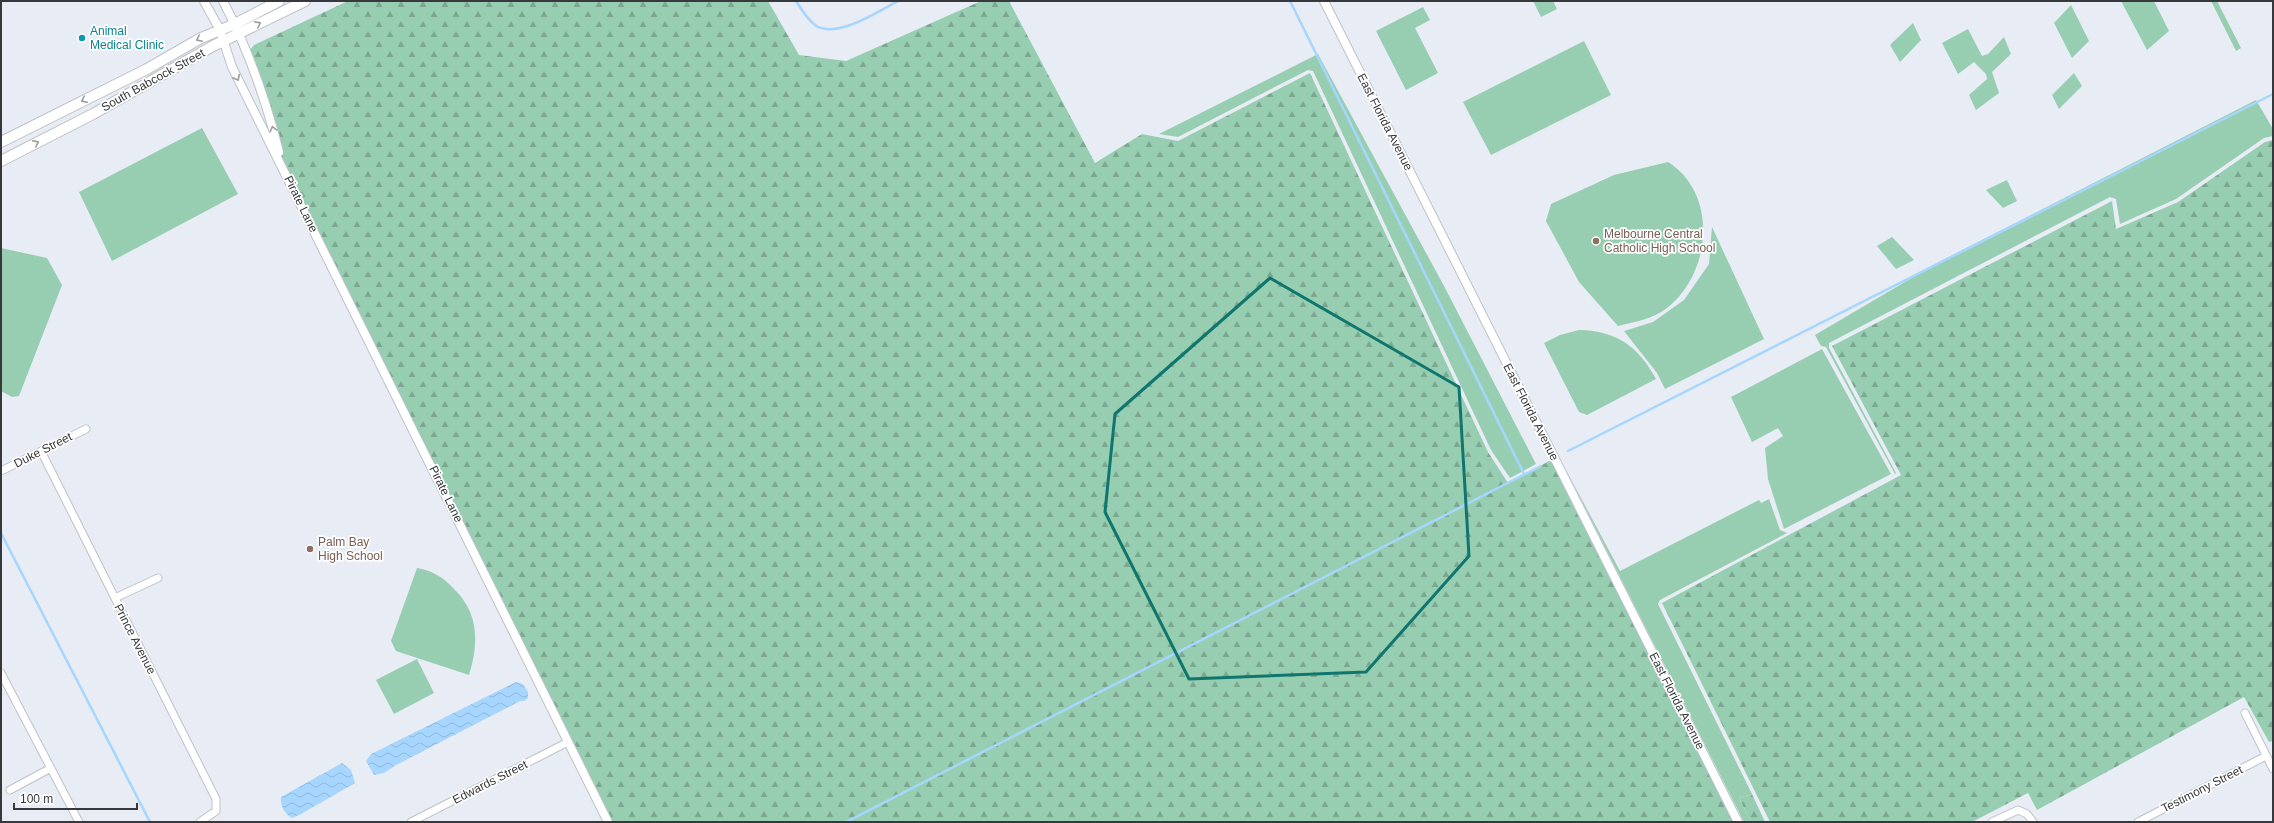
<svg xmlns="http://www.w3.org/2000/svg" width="2274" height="823" viewBox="0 0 2274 823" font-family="Helvetica,sans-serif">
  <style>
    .grass { fill: #97ceb1 }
    .forest { fill: url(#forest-firs) }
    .water { fill: url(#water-waves) }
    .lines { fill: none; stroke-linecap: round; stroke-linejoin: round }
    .stream { stroke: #a6d6fd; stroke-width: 2.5 }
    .minor-casing { stroke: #bdc1c8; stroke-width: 9 }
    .tertiary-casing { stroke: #bdc1c8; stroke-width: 10 }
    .secondary-casing { stroke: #bdc1c8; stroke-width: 12 }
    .minor { stroke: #fff; stroke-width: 7 }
    .tertiary { stroke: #fff; stroke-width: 8 }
    .secondary { stroke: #fff; stroke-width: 10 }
    .oneway { stroke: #9b9c9d }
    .marked { fill: none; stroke: #0f766e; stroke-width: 3; stroke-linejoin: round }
    .culture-dot { fill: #0f9aa8; stroke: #fff; stroke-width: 1.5 }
    .education-dot { fill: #8d6e63; stroke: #fff; stroke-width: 1.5 }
    .labels { text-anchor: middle; stroke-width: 3.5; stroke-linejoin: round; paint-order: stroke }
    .culture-label { font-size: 12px; fill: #0d838f; stroke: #fff; text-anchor: start }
    .street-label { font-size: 12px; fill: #37383b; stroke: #fff }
    .education-label { font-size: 12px; fill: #785e54; stroke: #fff; text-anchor: start }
  </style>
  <defs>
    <pattern id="forest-firs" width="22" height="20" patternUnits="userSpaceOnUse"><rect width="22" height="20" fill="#97ceb1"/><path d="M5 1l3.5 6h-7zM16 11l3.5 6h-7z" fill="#7ca891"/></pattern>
    <pattern id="water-waves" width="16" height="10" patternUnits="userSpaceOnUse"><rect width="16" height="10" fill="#a6d6fd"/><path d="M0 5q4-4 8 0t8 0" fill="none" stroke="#90b8da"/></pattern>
  </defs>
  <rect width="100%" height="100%" fill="#e8ecf4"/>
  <path class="grass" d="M1533,1H1553L1557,9L1541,17Z
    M2121,1H2154L2169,31L2147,50Z
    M2211,1H2217L2241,48L2236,51Z
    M2071,5L2089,41L2072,58L2054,23Z
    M1423,7L1430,20L1415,28L1438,73L1406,90L1376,31Z
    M1913,23L1921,40L1900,62L1890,45Z
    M1968,29L1982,56L1988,54L2004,37L2011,54L1992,72L1999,93L1976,110L1969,95L1987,79L1986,74L1974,62L1958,74L1942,43Z
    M1584,41L1611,95L1491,155L1463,102Z
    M1318,54L1444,286L1536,464L1510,478L1491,450L1313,71L1308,70L1178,137L1159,134Z
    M2074,73L2082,86L2059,109L2052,95Z
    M2256,100L2273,129V136L2264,138L2176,199L2120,224L2116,199L2110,197L1829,343V348L1896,473L1895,474L1826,347L1821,346L1815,335L1937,263Z
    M202,128L238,194L112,261L79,192Z
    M1668,162C1719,194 1711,274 1667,308C1653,319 1634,322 1618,326L1579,282L1546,221L1551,204L1614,175Z
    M2007,180L2017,201L2003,208L1986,190Z
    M1712,227L1764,339L1665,389L1657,373L1624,331L1653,322L1684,300L1709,264Z
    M1892,237L1914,260L1896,269L1877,246Z
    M1,248L47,258L62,285L19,396L12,397L1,391Z
    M1579,330C1617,331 1638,346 1656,379L1587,415L1579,412L1544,343L1560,335Z
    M1822,349L1891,474L1784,529L1768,479L1765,448L1783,436L1778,428L1752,442L1731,397Z
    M1566,470L1620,571L1759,500L1761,503L1769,499L1780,530L1787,533L1660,600L1658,604L1752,794L1739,798L1751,822H1744Z
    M417,568C433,571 443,577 454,589C479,613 479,643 469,675L396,651L391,641Z
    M417,659L434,693L394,714L376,680Z"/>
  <path class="forest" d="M348,1H768L799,55L846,61L981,1H1009L1095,163L1142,134L1178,141L1310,73L1488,452L1508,483L1555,458L1738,822H609L283,167L247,54L254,45Z
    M2273,140V741L2269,742L2244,697L2037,810L2028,793L1972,822H1770L1662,603L1901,475L1832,346L2112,201L2116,229L2178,202L2265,142Z
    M1752,794L1765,822H1751L1739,798Z"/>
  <path class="water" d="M516,682L523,684L528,692V698L524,701H520L396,765L384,773L374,775L366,761L371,754Z
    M342,763L351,770L355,783L301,814L292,818C285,814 280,806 281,797Z"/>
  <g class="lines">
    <path class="stream" d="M796,1C801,9 807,19 815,25C836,40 879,11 898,1
      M1290,1L1524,474
      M1568,451L2273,94
      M1,533L150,822
      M846,822L1541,466"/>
    <g class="minor-casing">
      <path id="minor" d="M41,451L216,799V811L200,822
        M1,471L86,429
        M115,598L158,578
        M1,673L79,822
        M2245,713L2273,769
        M10,790L51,768
        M411,822L568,742
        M1992,822L2018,810L2027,814L2033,822
        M2138,822L2266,756"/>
    </g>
    <g class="tertiary-casing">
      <path id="tertiary" d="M204,1L220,30L232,67L608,822
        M223,1C248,49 266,100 279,152
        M1324,1L1738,822"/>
    </g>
    <g class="secondary-casing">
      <path id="secondary" d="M1,142L147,69L201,38L235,24L279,1
        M1,161L93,114L213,46L305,1"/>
    </g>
    <use href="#minor" class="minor"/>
    <use href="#tertiary" class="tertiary"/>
    <use href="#secondary" class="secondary"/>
  </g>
  <defs><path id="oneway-chevron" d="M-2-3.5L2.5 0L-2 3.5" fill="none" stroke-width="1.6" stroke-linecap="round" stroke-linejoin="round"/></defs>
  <g class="oneway">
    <use href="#oneway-chevron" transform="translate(258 24) rotate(-27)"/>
    <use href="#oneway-chevron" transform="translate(199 39) rotate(153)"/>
    <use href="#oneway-chevron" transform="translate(237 78) rotate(63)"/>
    <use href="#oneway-chevron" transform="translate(84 100) rotate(154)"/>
    <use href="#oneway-chevron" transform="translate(273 129) rotate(-104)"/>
    <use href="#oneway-chevron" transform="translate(36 143) rotate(-27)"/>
  </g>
  <path class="marked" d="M1270,278L1459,387L1469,556L1366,672L1189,679L1105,512L1115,414Z"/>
  <circle class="culture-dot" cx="82" cy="38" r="4"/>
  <g class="education-dot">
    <circle cx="1596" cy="241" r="4"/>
    <circle cx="310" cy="549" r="4"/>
  </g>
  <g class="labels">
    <g class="culture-label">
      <text x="90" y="35">Animal<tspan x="90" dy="14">Medical Clinic</tspan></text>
    </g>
    <g class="street-label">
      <text transform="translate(153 80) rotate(-29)" y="4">South Babcock Street</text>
      <text transform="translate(1385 122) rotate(63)" y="4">East Florida Avenue</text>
      <text transform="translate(301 204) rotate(64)" y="4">Pirate Lane</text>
      <text transform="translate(1531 412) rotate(63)" y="4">East Florida Avenue</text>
      <text transform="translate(43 450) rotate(-27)" y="4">Duke Street</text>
      <text transform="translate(446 494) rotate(64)" y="4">Pirate Lane</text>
      <text transform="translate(135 639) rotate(63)" y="4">Prince Avenue</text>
      <text transform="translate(1677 701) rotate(63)" y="4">East Florida Avenue</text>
      <text transform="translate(490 782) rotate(-27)" y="4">Edwards Street</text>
      <text transform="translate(2202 789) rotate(-27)" y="4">Testimony Street</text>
    </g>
    <g class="education-label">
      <text x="1604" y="238">Melbourne Central<tspan x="1604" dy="14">Catholic High School</tspan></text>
      <text x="318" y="546">Palm Bay<tspan x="318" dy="14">High School</tspan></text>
    </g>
  </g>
  <rect width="2274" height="823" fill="none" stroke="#37383b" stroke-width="4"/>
  <path d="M14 803v6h123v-6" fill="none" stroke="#37383b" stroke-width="2"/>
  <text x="20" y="803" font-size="12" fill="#37383b" stroke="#ffffff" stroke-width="3" paint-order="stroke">100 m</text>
</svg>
